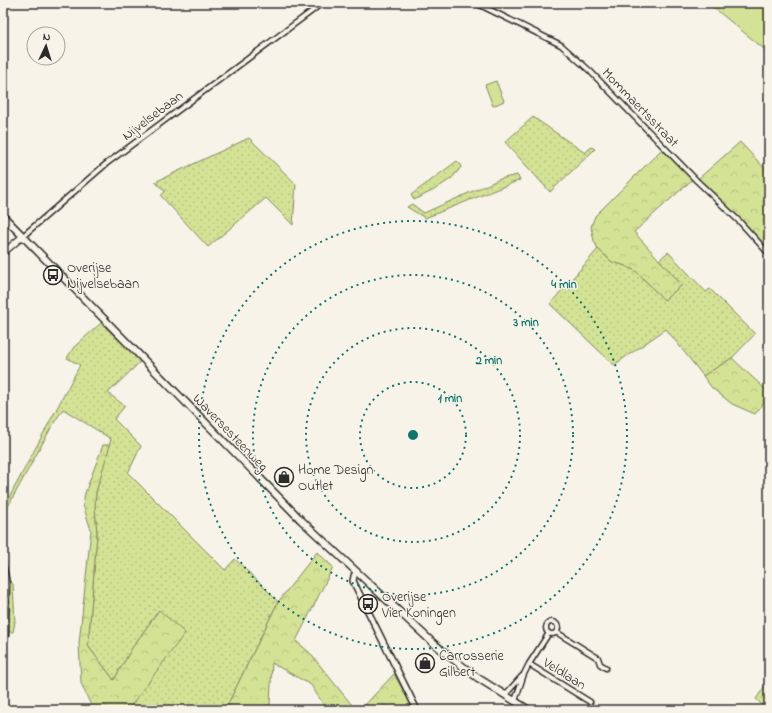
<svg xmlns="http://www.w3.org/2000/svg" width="772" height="713" viewBox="0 0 772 713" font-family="'Indie Flower',sans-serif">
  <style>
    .grass { fill: url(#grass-dots); stroke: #808660 }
    .forest { fill: url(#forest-crowns); stroke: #808660 }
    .park { fill: #d4e295; stroke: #808660 }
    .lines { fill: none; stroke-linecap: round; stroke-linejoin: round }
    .minor-casing { stroke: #2b2b2b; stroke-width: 7 }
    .tertiary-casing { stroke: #2b2b2b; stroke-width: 8 }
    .secondary-casing { stroke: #2b2b2b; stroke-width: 8 }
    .primary-casing { stroke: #2b2b2b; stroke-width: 9 }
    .minor { stroke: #f7f3e8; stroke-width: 4 }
    .tertiary { stroke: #f7f3e8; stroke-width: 5 }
    .secondary { stroke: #f7f3e8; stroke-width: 5.5 }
    .primary { stroke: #f7f3e8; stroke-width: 6 }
    .ring { fill: none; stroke: #0f766e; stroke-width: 2; stroke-dasharray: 2 4 }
    .labels { text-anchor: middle; stroke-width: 3; stroke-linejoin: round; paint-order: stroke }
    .street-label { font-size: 14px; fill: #2b2b2b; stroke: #f7f3e8 }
    .poi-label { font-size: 14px; fill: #2b2b2b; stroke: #f7f3e8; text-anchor: start }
    .centre { fill: #0f766e; stroke: #f7f3e8; stroke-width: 2 }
    .ring-label { font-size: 12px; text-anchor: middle; font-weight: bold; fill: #0f766e; stroke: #f7f3e8; stroke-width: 3; stroke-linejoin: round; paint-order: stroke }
  </style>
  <defs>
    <pattern id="grass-dots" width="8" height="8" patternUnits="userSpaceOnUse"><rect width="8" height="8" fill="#d4e295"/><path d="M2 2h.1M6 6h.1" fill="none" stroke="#b6c281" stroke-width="1.8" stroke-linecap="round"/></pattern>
    <pattern id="forest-crowns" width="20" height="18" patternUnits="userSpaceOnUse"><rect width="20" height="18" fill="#d4e295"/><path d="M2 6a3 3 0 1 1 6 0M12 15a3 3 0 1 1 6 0" fill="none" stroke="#b6c281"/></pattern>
  </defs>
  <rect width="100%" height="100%" fill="#f7f3e8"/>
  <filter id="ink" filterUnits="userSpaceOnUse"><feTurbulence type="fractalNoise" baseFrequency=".025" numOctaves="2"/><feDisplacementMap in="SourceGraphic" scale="8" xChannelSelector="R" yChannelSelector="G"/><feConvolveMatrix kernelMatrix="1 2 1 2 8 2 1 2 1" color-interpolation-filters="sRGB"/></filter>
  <g filter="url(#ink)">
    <path class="grass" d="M533,117L585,153L591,147L595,149L550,192L505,142Z
      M249,138L296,184L293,225L266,198L208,247L161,196L165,191L155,182Z
      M457,161L462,166L452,178L434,190L414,200L411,195Z
      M517,175L520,180L425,218L407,207L412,204L424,213L500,179Z
      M598,249L612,262L623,265L636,271L664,300L682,285L659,260L668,252L706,292L710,289L755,334L732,358L703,376L704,377L666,329L614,365L550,304Z
      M101,323L141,361L108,393L125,406L114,419L141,446L128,473L225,570L235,559L269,592L278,602L225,710H127L159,610L132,648L114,680L88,646L97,534L95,508L96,492L111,439L63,409L52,426L6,510L3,509L80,365L67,358L74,347Z
      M3,568L5,577V632L3,641Z
      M9,581H10L13,584L15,622L13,632H9L8,624Z
      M769,680V696L763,706L756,699Z"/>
    <path class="forest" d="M740,142L769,173V248L767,250L698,179Z
      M664,147L694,178L634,232L682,285L664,300L636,271L623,265L612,262L598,249L594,241L591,227L595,216Z
      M732,358L765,389L769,385V401L766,400L755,414L732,404L712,388L703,376Z
      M103,445H110L96,492L95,508L97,534L88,646L114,680L132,648L159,610L185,633L128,710H93L81,683L79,643L91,530L83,505L85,493Z
      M317,552L333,567L296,641L309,652L356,710H327L311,685L272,663L270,705L258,710H225L278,602Z
      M394,674L414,710H357L363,707Z"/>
    <path class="park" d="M708,3H769V53Z
      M496,81L504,101L493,106L485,85Z"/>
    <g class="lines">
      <g class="minor-casing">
        <path id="minor" d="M476,3L561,45L590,71L697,181L740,222L769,254
          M23,236L106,164L312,11L322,3
          M3,563L7,583L6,636L3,646
          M546 628a6 6 0 1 1 12 0a6 6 0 1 1-12 0Z
          M556,632L598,658L600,664L606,668
          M529,664L590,702
          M505,695L522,676
          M515,701L524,674L529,664L549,633"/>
      </g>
      <g class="tertiary-casing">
        <path id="tertiary" d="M356,572L354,576L353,581L417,710"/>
      </g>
      <g class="secondary-casing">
        <path id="secondary" d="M3,253L23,236"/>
      </g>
      <g class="primary-casing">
        <path id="primary" d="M3,216L301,520L432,642L449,656L478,678L529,710"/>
      </g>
      <use href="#minor" class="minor"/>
      <use href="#tertiary" class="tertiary"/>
      <use href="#secondary" class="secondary"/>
      <use href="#primary" class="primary"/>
    </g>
  </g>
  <g class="ring">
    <circle cx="413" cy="435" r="53"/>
    <circle cx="413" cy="435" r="107"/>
    <circle cx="413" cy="435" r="160"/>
    <circle cx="413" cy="435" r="214"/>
  </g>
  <defs>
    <g id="bus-ring" transform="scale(1)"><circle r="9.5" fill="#f7f3e8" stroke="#2b2b2b" stroke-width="1.5"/><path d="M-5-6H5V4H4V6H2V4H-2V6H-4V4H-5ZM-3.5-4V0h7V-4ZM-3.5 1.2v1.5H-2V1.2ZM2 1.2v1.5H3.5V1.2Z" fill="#2b2b2b"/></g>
    <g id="shop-ring" transform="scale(1)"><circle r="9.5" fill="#f7f3e8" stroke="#2b2b2b" stroke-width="1.5"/><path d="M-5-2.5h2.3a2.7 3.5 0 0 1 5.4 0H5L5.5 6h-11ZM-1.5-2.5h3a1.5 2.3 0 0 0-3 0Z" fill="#2b2b2b"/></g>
  </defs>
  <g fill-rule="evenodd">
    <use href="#bus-ring" x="53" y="275"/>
    <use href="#shop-ring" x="284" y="477"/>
    <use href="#bus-ring" x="368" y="604"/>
    <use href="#shop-ring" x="425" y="663"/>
  </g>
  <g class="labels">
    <g class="street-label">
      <text transform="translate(641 107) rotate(46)" y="5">Mommaertsstraat</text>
      <text transform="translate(152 115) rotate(-37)" y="5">Nijvelsebaan</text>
      <text transform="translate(231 432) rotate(46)" y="5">Waversesteenweg</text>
      <text transform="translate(565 673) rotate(32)" y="5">Veldlaan</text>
    </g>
    <g class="poi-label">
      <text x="67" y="272">Overijse<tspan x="67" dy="16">Nijvelsebaan</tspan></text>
      <text x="298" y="474">Home Design<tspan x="298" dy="16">Outlet</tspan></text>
      <text x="382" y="601">Overijse<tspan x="382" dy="16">Vier Koningen</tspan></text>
      <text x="439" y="660">Carrosserie<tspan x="439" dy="16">Gilbert</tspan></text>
    </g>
  </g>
  <circle cx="413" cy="435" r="6" class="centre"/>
  <g class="ring-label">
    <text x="564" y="288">4 min</text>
    <text x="526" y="326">3 min</text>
    <text x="489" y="364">2 min</text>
    <text x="450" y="402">1 min</text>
  </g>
  <rect width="772" height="713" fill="none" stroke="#f7f3e8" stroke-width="16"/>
  <rect x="8" y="8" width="756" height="697" fill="none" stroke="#2b2b2b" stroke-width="1.5" filter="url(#ink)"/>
  <g transform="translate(46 46) rotate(4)"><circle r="19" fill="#f7f3e8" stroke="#a5a39c"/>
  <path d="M0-3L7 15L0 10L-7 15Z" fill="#2b2b2b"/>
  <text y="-6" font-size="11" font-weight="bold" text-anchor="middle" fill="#2b2b2b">N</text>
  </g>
</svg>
